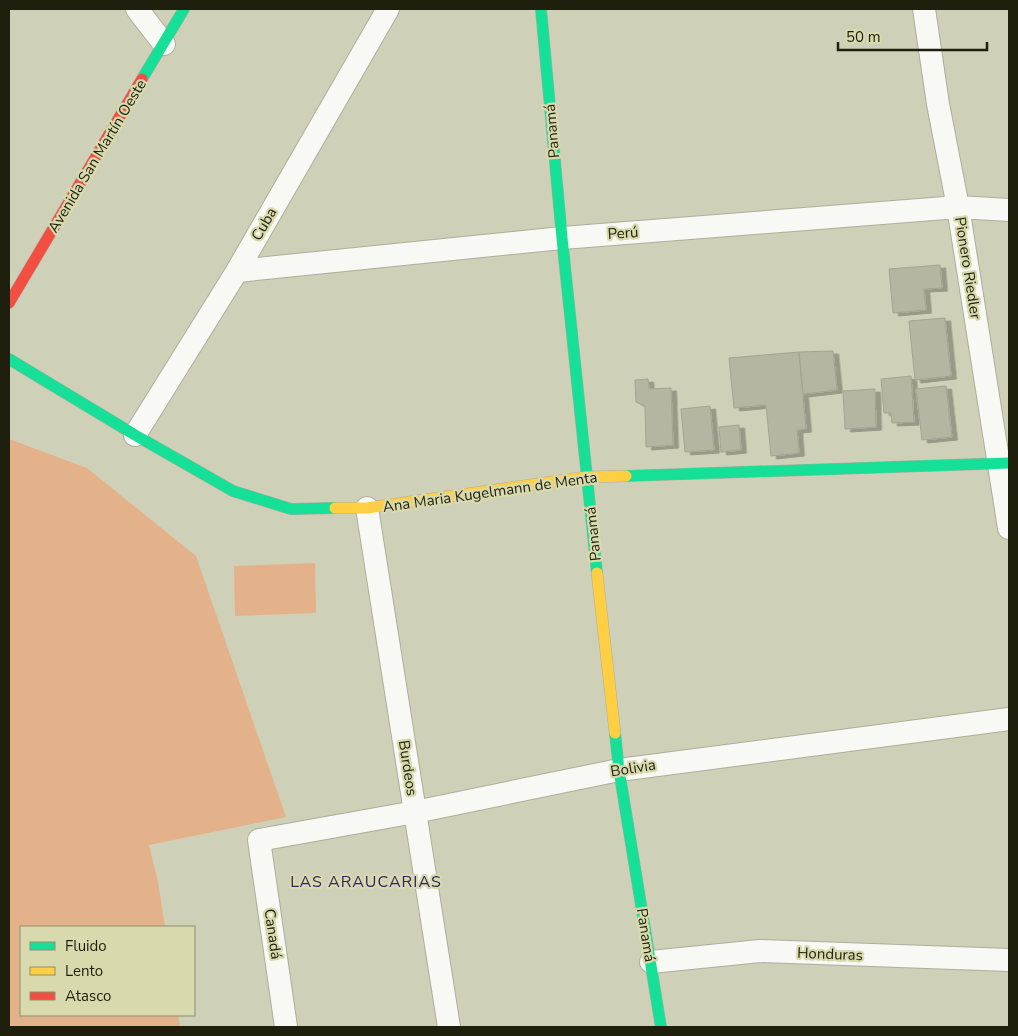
<svg xmlns="http://www.w3.org/2000/svg" width="1018" height="1036" viewBox="0 0 1018 1036" font-family="'Nunito Sans',sans-serif">
  <style>
    .green { fill: #e4b28a }
    .building { fill: #b5b6a2; stroke: #a3a491; filter: url(#shadow) }
    .lines { fill: none; stroke-linecap: round; stroke-linejoin: round }
    .street-casing { stroke: #aeae9b; stroke-width: 24 }
    .fast-casing { stroke: #aeae9b; stroke-width: 12 }
    .slow-casing { stroke: #aeae9b; stroke-width: 12 }
    .jam-casing { stroke: #aeae9b; stroke-width: 12 }
    .street { stroke: #f8f8f4; stroke-width: 22 }
    .fast { stroke: #16e098; stroke-width: 11 }
    .slow { stroke: #ffcf43; stroke-width: 11 }
    .jam { stroke: #f24e42; stroke-width: 11 }
    .labels { text-anchor: middle; stroke-width: 4.5; stroke-linejoin: round; paint-order: stroke }
    .street-label { font-size: 15px; fill: #1f1f0e; stroke: #d8daad }
    .neighbourhood-label { font-size: 16px; letter-spacing: 1px; fill: #31245f; stroke: #d8daad }
  </style>
  <defs>
    <filter id="shadow"><feDropShadow dx="5.5" dy="3" stdDeviation="0" flood-color="#0004"/></filter>
  </defs>
  <rect width="100%" height="100%" fill="#cfd0b8"/>
  <path class="green" d="M9,439L87,468L196,556L286,817L149,845L158,882L165,927H21V1015H178L180,1027H9Z
    M315,563L316,613L235,616L234,566Z"/>
  <path class="building" d="M940,265L942,288L924,289L926,310L893,313L889,269Z
    M945,318L951,376L915,380L909,321Z
    M833,351L837,390L803,394L799,352Z
    M799,352L806,429L797,430L799,453L771,456L766,405L734,408L729,358Z
    M911,376L914,422L892,423L891,413H884L881,379Z
    M648,379L649,389L671,388L673,445L646,447L645,406L636,402L635,380Z
    M946,386L952,437L922,440L916,389Z
    M875,389L876,427L845,429L843,391Z
    M710,406L714,450L685,452L681,409Z
    M739,425L741,450L721,452L719,427Z"/>
  <g class="lines">
    <g class="street-casing">
      <path id="street" d="M137,9L164,44
        M924,9L938,104L958,207L1009,528
        M237,271L562,238L958,207L1009,210
        M135,435L237,271L388,9
        M367,508L449,1027
        M651,962L760,951L1009,960
        M286,1027L259,840L415,812L619,770L1009,719"/>
    </g>
    <g class="fast-casing">
      <path id="fast" d="M541,9L562,238L597,573
        M142,79L184,9
        M9,359L135,435L233,491L291,509L335,508
        M626,476L1009,463
        M615,733L619,770L661,1027"/>
    </g>
    <g class="slow-casing">
      <path id="slow" d="M335,508H367L586,477L626,476
        M597,573L615,733"/>
    </g>
    <g class="jam-casing">
      <path id="jam" d="M9,303L142,79"/>
    </g>
    <use href="#street" class="street"/>
    <use href="#fast" class="fast"/>
    <use href="#slow" class="slow"/>
    <use href="#jam" class="jam"/>
  </g>
  <g class="labels">
    <g class="street-label">
      <text transform="translate(552 131) rotate(-95)" y="5">Panamá</text>
      <text transform="translate(97 156) rotate(-59)" y="5">Avenida San Martín Oeste</text>
      <text transform="translate(264 224) rotate(-60)" y="5">Cuba</text>
      <text transform="translate(623 233) rotate(-4)" y="5">Perú</text>
      <text transform="translate(968 268) rotate(81)" y="5">Pionero Riedler</text>
      <text transform="translate(490 492) rotate(-8)" y="5">Ana Maria Kugelmann de Menta</text>
      <text transform="translate(593 534) rotate(-96)" y="5">Panamá</text>
      <text transform="translate(408 768) rotate(81)" y="5">Burdeos</text>
      <text transform="translate(633 768) rotate(-9)" y="5">Bolivia</text>
      <text transform="translate(273 934) rotate(82)" y="5">Canadá</text>
      <text transform="translate(646 935) rotate(81)" y="5">Panamá</text>
      <text transform="translate(830 954) rotate(2)" y="5">Honduras</text>
    </g>
    <g class="neighbourhood-label">
      <text x="366" y="887">LAS ARAUCARIAS</text>
    </g>
  </g>
  <rect width="1018" height="1036" fill="none" stroke="#1f1f0e" stroke-width="20"/>
  <rect x="20" y="926" width="175" height="90" fill="#d8daad" stroke="#8e8f6d"/>
  <rect x="30" y="942" width="25" height="8" fill="#16e098" stroke="#8e8f6d"/>
  <text x="65" y="951" font-size="15" fill="#1f1f0e">Fluido</text>
  <rect x="30" y="967" width="25" height="8" fill="#ffcf43" stroke="#8e8f6d"/>
  <text x="65" y="976" font-size="15" fill="#1f1f0e">Lento</text>
  <rect x="30" y="992" width="25" height="8" fill="#f24e42" stroke="#8e8f6d"/>
  <text x="65" y="1001" font-size="15" fill="#1f1f0e">Atasco</text>
  <path d="M838 42v8h149v-8" fill="none" stroke="#1f1f0e" stroke-width="2.5"/>
  <text x="846" y="42" font-size="15" fill="#1f1f0e" stroke="#d8daad" stroke-width="4" paint-order="stroke">50 m</text>
</svg>
